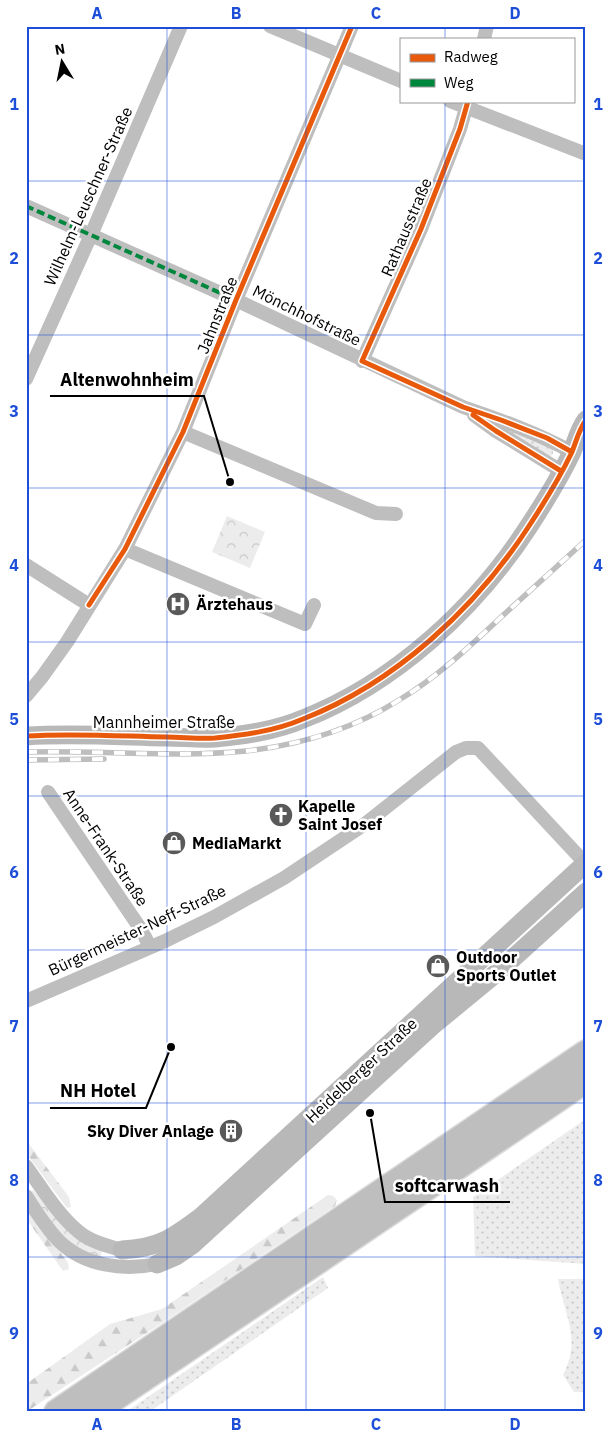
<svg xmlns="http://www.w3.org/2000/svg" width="612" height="1438" viewBox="0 0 612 1438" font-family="'IBM Plex Sans',sans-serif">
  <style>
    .grass { fill: url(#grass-dots) }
    .forest { fill: url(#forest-firs) }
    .park { fill: url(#park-crowns) }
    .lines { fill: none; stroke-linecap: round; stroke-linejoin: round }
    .highway-casing { stroke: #dbdbdb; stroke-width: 28 }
    .street { stroke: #bebebe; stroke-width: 14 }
    .secondary { stroke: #b8b8b8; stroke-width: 19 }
    .highway { stroke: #bebebe; stroke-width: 25 }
    .rail-casing { stroke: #bebebe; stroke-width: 5.5 }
    .rail { stroke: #fff; stroke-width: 4; stroke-dasharray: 11; stroke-linecap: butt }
    .quiet { stroke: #00873e; stroke-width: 4; stroke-dasharray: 8 4; stroke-linecap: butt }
    .cycleway-casing { stroke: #fff; stroke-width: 8 }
    .cycleway { stroke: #e8590c; stroke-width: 5 }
    .grid { fill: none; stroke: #1d4ed8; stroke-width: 1; stroke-opacity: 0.55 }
    .labels { text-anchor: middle; stroke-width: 5; stroke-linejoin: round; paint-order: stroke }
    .street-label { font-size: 16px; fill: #000; stroke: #fff }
    .poi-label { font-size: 16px; font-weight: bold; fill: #000; stroke: #fff; text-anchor: start }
    .leader { fill: none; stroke: #000; stroke-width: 2 }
    .callout-dot { fill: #000; stroke: #fff; stroke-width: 2 }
    .callout-label { font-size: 18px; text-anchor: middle; font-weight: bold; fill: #000; stroke: #fff; stroke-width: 5; stroke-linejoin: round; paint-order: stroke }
    .neatline { fill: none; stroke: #1d4ed8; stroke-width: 2 }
    .grid-label { font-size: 16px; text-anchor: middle; font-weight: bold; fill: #1d4ed8 }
  </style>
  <defs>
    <pattern id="grass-dots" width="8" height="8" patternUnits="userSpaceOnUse" patternTransform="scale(1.25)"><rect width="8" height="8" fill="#ececec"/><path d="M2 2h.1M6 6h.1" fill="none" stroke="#c9c9c9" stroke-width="1.8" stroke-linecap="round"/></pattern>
    <pattern id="forest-firs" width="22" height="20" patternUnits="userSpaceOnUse" patternTransform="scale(1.25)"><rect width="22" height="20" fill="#ececec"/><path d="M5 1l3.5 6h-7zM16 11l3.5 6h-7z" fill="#c9c9c9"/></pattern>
    <pattern id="park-crowns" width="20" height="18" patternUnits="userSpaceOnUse" patternTransform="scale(1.25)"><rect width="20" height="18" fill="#ececec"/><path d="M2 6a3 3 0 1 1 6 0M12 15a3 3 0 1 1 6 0" fill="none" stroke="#c9c9c9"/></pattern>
  </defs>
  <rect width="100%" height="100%" fill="#fff"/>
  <path class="grass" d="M506,426L553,450V454L550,457L504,430Z
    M586,1119V1264L475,1256L473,1197Z
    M323,1277L328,1288L149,1412H126Z
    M558,1279H586V1392H574L563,1375C582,1339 564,1315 558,1279Z"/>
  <path class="forest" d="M26,1140L69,1197L71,1207L67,1208L26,1153Z
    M328,1195L333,1196L337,1200L335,1206L168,1319L26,1412V1384L110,1324L162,1309Z
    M26,1205L68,1263L69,1269L63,1271L26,1218Z"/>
  <path class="park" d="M227,516L265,532L250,568L212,552Z
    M33,1190L72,1234L102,1250L101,1256C69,1255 47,1214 31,1191Z"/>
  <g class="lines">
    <g class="highway-casing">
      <path id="highway" d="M57,1412L586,1053
        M94,1412L586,1080"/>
    </g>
    <path class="street" d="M270,26L401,81
      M484,39L487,26
      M450,101L586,154
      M26,206L236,300L463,407C501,420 537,433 572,452
      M362,361L421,229L460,129L468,101
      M26,379L91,235L181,26
      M474,415L496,431L561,471
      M183,432L376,513L396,514
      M125,549L305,624L314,605
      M26,565L89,605
      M26,696L42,677L67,642L125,549L183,432L236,300L352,26
      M48,792L142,931L150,947
      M26,1001L165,941L214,917L284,878L365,824L456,752L466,748H478L586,864
      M26,1166C42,1188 58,1215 79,1232C91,1242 108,1246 122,1250
      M26,1196C36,1211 46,1228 59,1241C84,1266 124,1271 157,1264"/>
    <path class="secondary" d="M26,736C72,733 119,736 166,737C182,737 199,739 215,738C244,735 275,731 303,719C395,683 476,608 529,526C544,503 559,479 571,454C576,443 578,431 586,420
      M122,1250C159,1248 173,1238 202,1216L586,863
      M157,1264L176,1256L192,1245L432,1026L500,970L586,892"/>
    <use href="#highway" class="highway"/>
    <g class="rail-casing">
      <path id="rail" d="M26,752C99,750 173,758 246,751C300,745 353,729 399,700C436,678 468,648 499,619C528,593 557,566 586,540
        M26,760L104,759"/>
    </g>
    <use href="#rail" class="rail"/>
    <path class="quiet" d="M26,206L236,300"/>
    <g class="cycleway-casing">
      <path id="cycleway" d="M468,101L460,129L421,229L362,361L463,407L501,420L547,438L572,452
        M473,415L496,431L561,471
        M89,605L125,549L183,432L236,300L352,26
        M26,736C72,733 119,736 166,737C182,737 199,739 215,738C244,735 275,731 303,719C395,683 476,608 529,526C544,503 559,479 571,454C576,443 578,431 586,420"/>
    </g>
    <use href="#cycleway" class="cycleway"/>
  </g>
  <path class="grid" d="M167,26V1412M306,26V1412M445,26V39M445,101V1412M26,181H586M26,335H586M26,488H586M26,642H586M26,796H586M26,950H586M26,1103H586M26,1257H586"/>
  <defs>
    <g id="hospital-disc" transform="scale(1.25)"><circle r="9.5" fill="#595959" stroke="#fff"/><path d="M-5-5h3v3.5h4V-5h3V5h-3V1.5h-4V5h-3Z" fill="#fff"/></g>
    <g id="church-disc" transform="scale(1.25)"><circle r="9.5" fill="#595959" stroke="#fff"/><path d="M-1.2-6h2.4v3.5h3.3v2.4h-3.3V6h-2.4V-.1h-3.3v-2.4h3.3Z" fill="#fff"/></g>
    <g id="shop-disc" transform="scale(1.25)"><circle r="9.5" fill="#595959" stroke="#fff"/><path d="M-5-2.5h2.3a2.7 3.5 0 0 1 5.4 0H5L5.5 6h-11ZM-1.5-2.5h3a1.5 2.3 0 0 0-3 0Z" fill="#fff"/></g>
    <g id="building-disc" transform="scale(1.25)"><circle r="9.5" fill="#595959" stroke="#fff"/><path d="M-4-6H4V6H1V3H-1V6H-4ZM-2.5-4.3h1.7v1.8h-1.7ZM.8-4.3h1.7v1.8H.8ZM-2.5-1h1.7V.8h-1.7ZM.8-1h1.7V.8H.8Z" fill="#fff"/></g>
  </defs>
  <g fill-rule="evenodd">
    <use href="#hospital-disc" x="178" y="604"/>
    <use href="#church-disc" x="281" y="815"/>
    <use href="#shop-disc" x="174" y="843"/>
    <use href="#shop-disc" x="438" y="966"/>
    <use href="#building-disc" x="231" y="1131"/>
  </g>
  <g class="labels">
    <g class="street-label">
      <text transform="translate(88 196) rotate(-66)" y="6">Wilhelm-Leuschner-Straße</text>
      <text transform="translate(406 227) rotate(-67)" y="6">Rathausstraße</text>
      <text transform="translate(217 315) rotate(-68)" y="6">Jahnstraße</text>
      <text transform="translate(307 315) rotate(26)" y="6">Mönchhofstraße</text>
      <text x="164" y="728">Mannheimer Straße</text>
      <text transform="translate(106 847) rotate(56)" y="6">Anne-Frank-Straße</text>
      <text transform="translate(137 930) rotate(-25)" y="6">Bürgermeister-Neff-Straße</text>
      <text transform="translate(361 1070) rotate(-43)" y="6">Heidelberger Straße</text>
    </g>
    <g class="poi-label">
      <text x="196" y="610">Ärztehaus</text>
      <text x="298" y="812">Kapelle<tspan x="298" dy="18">Saint Josef</tspan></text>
      <text x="192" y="849">MediaMarkt</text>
      <text x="456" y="963">Outdoor<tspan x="456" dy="18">Sports Outlet</tspan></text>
      <text x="214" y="1137" text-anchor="end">Sky Diver Anlage</text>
    </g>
  </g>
  <path class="leader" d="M230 482L204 396H50M171 1047L146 1108H50M370 1113L385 1202H510"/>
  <g class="callout-dot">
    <circle cx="230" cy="482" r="5"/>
    <circle cx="171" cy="1047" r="5"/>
    <circle cx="370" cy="1113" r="5"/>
  </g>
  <g class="callout-label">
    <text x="127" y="386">Altenwohnheim</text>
    <text x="98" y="1097">NH Hotel</text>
    <text x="447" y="1192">softcarwash</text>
  </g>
  <rect width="612" height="1438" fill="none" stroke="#ffffff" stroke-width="55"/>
  <rect x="400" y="38" width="175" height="65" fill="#ffffff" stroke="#999999"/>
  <rect x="410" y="54" width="25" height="8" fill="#e8590c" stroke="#999999"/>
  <text x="444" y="62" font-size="15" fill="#000000">Radweg</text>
  <rect x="410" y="79" width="25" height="8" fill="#00873e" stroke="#999999"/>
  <text x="444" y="88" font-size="15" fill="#000000">Weg</text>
  <g transform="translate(62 62) rotate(350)" stroke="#ffffff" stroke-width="4" paint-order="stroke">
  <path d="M0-4L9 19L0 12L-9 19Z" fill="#000000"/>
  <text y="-8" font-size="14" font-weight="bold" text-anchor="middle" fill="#000000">N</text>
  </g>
  <rect x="28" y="28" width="556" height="1382" class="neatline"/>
  <g class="grid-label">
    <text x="97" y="19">A</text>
    <text x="236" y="19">B</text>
    <text x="376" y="19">C</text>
    <text x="515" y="19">D</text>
    <text x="14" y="110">1</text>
    <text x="598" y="110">1</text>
    <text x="14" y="264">2</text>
    <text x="598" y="264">2</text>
    <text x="14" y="417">3</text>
    <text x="598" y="417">3</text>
    <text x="14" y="571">4</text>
    <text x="598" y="571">4</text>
    <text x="14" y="725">5</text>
    <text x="598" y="725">5</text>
    <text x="14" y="878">6</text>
    <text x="598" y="878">6</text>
    <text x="14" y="1032">7</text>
    <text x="598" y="1032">7</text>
    <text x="14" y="1186">8</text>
    <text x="598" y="1186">8</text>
    <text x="14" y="1339">9</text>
    <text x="598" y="1339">9</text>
    <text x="97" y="1430">A</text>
    <text x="236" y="1430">B</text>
    <text x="376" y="1430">C</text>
    <text x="515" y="1430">D</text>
  </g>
</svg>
